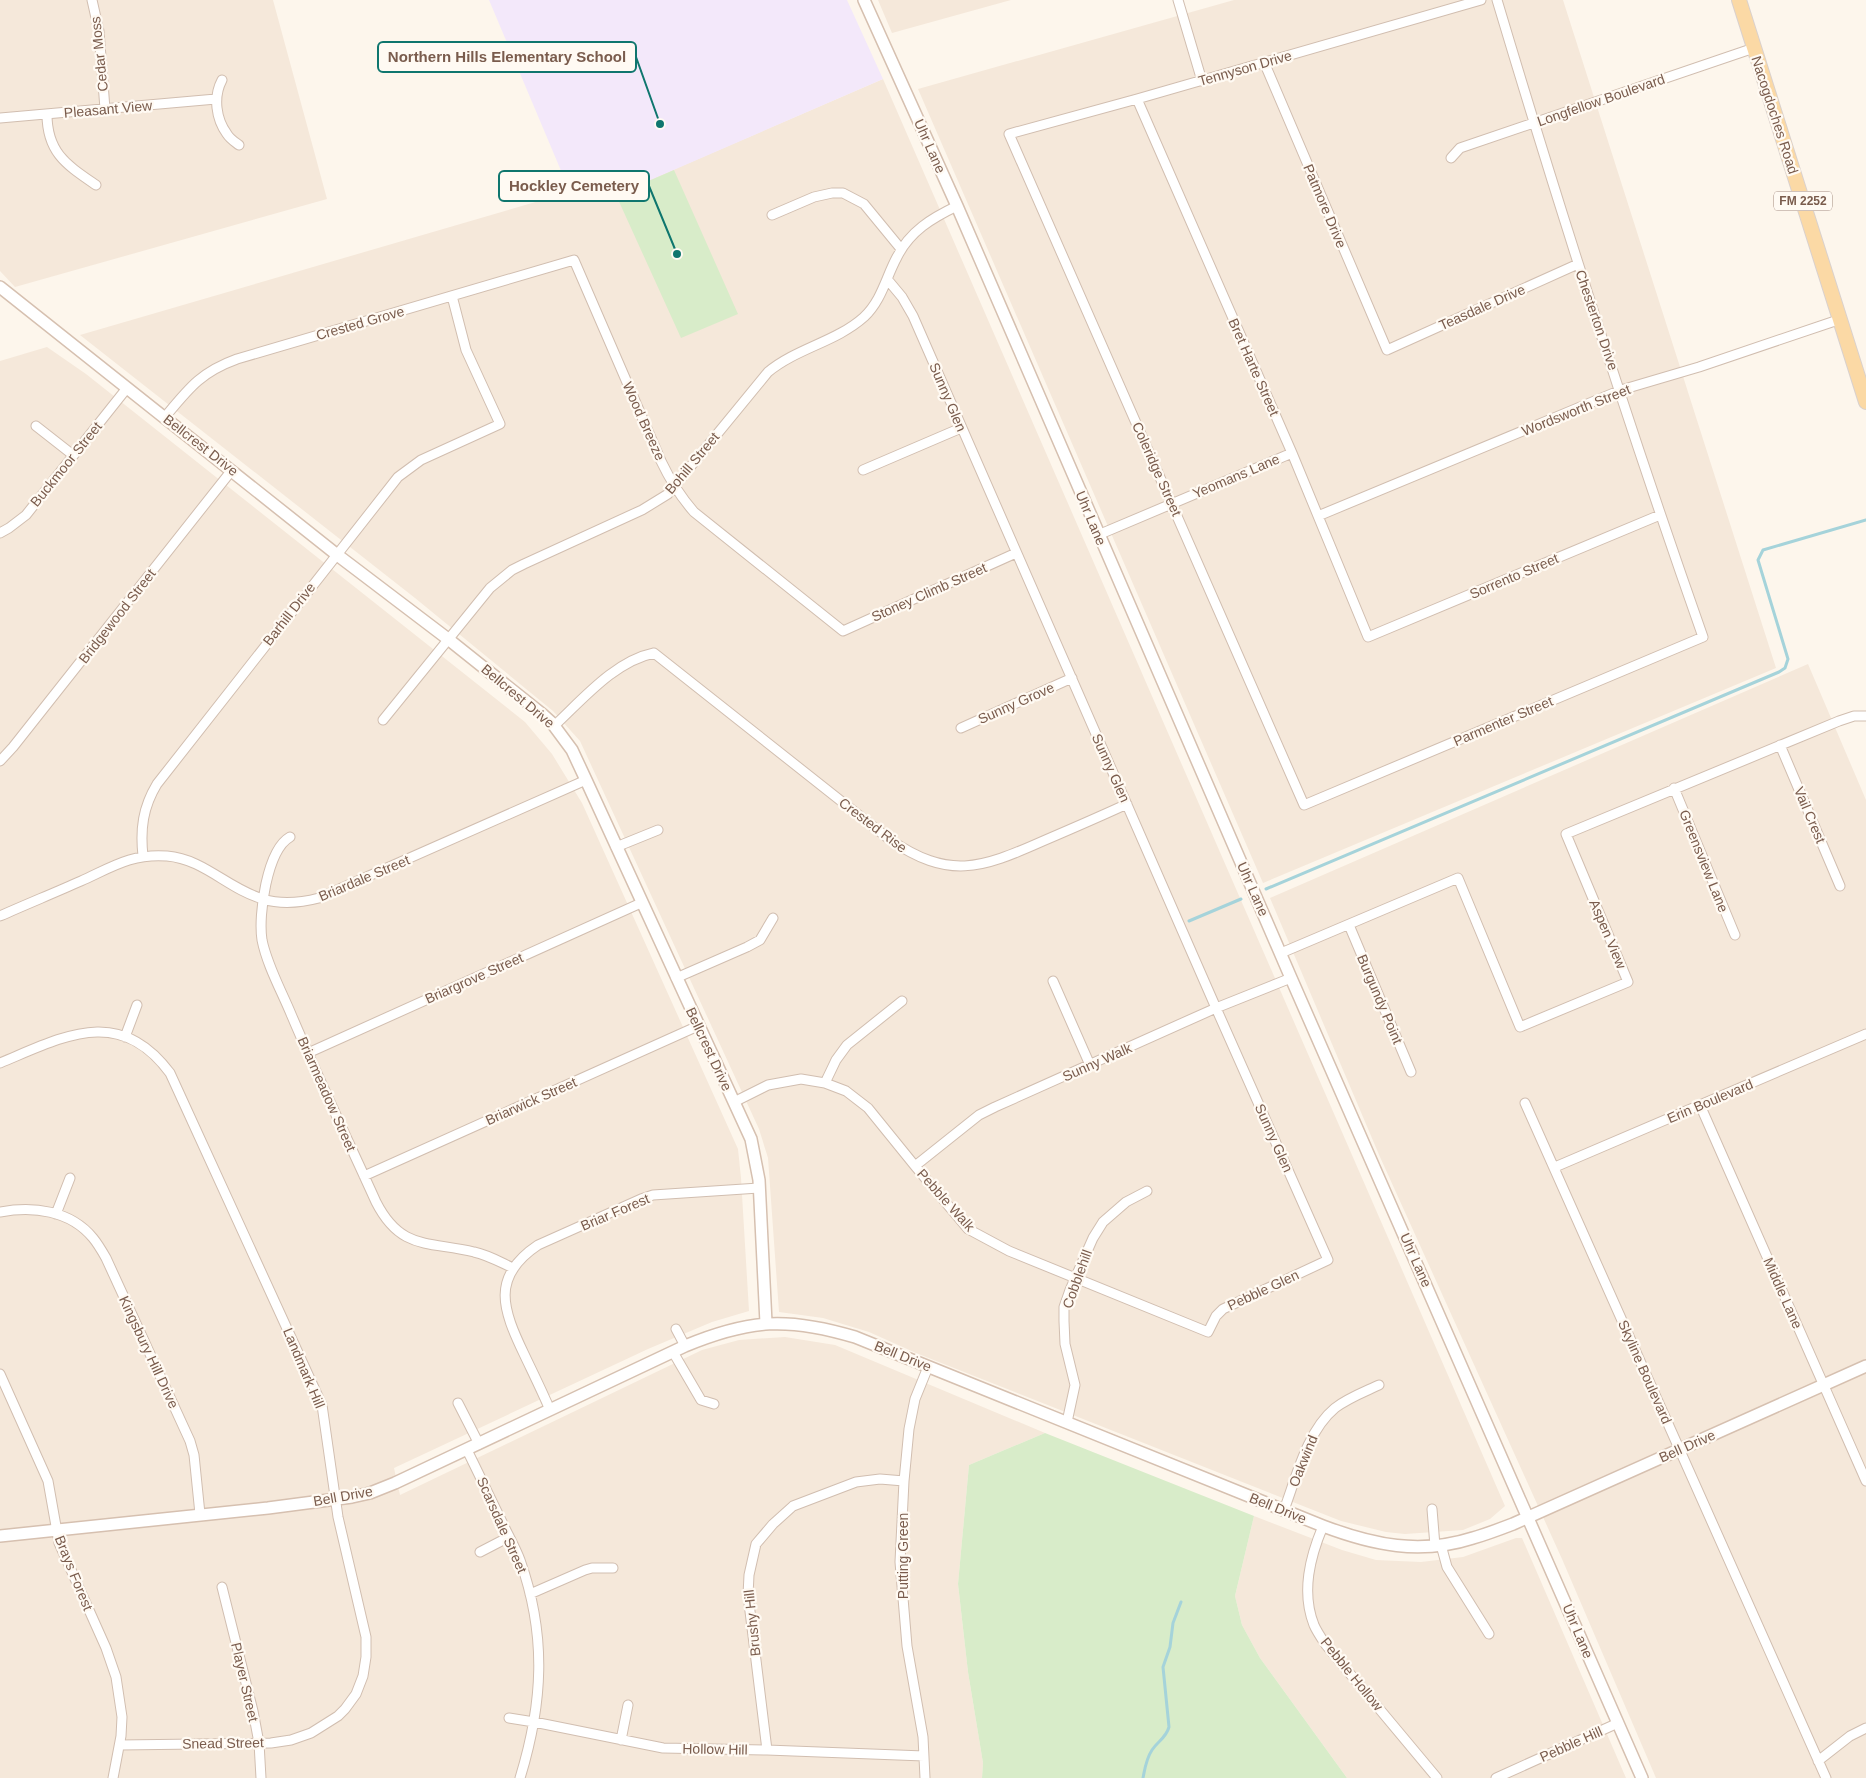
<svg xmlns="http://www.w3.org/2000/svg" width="1866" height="1778" viewBox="0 0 1866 1778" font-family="Arial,sans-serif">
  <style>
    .residential { fill: #f5e8da }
    .education { fill: #f3e8fa }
    .green { fill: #d8ecc9 }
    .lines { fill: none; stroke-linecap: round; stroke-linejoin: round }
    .stream { stroke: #a5d3da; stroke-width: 3 }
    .street-casing { stroke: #d1beb0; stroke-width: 11 }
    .secondary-casing { stroke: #d6c0b0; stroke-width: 14 }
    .primary-casing { stroke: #dad1cd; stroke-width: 16 }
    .street { stroke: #fff; stroke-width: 9 }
    .secondary { stroke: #fff; stroke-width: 11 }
    .primary { stroke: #fbd9a5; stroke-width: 14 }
    .labels { text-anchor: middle; stroke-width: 4.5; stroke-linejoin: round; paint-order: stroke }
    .shield { fill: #fffaf3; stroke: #a28b7f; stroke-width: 1 }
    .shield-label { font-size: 12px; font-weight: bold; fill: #7a5c4d }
    .street-label { font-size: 14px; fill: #7a5c4d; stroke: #fffaf3 }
    .leader { fill: none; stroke: #0f766e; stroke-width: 2 }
    .callout-dot { fill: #0f766e; stroke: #fffaf3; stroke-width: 2 }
    .callout { fill: #fffaf3; stroke: #0f766e; stroke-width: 2 }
    .callout-label { font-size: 15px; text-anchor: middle; font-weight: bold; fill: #7a5c4d }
  </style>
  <rect width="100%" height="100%" fill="#fdf6ec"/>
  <path class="residential" d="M0,0H273L327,199L15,287L0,271Z
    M878,0H1011L892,33Z
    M1234,0H1563L1776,668L1263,883L918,89Z
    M883,79L1505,1506L1490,1519L1463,1530L1405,1534L1386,1532L1341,1521L916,1353L869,1332L823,1318L779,1312L768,1158L759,1129L580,741L553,711L415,598L80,335L570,192L608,179L617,194Z
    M47,347L86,374L525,722L552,754L582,803L738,1149L741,1178L749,1311L712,1322L648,1349L394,1468L400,1495L702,1350L739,1340L785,1337L835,1345L1045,1433L969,1465L958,1584L968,1672L983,1763L982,1778H0V361Z
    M1808,664L1866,800V1778H1656L1562,1559L1380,1157L1270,898Z
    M1254,1516L1342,1550L1376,1560L1421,1562L1463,1557L1516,1538H1522L1626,1778H1347L1260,1658L1242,1625L1235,1596Z"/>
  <path class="education" d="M489,0H847L883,79L616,195L608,179L570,192Z"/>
  <path class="green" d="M674,170L738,314L681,338L616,195Z
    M1045,1433L1254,1516L1235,1596L1242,1625L1260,1658L1347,1778H982L983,1763L968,1672L958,1584L969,1465Z"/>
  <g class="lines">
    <path class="stream" d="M1266,889L1779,672L1785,668L1788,659L1758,560L1763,550L1866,520
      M1189,921L1241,899
      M1143,1778C1145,1768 1146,1759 1152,1750C1158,1741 1166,1738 1169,1727L1163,1667L1170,1647L1173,1623L1181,1602"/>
    <g class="street-casing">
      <path id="street" d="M92,0L99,31L105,109
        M1178,0L1202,81
        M1481,0L1137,99L1009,134L1304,805L1703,637C1629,427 1561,214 1497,0
        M1264,62L1387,350L1578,264
        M222,80C213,97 216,119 227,134C230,139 235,142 239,145
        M1137,99L1292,453L1368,637L1660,515
        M47,114C47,153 67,165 96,185
        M0,118L216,99
        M1451,158L1460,148L1754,48
        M772,215L814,197L832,193H843L864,204L901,249
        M165,417C189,388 201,372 237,359L574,260L661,461C670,480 680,496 694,512L843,631L1016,553
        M36,426L73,455
        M863,470L961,428
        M1318,516L1621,390L1699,367L1841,319
        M0,533L9,528L26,515L127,388
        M1098,535L1292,453
        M383,720L490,588L512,570L524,564L642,510L668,494L768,372C797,348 836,342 864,317C882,300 886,277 897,257C910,231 932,218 957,206
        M554,726C583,699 615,661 654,653L889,839C949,880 980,869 1043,841C1071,829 1099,817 1127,804
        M961,728L1072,678
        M1780,745L1840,886
        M0,761L13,747L232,470
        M1674,788L1735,935
        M290,837C267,850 258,915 262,940C267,965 281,990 291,1014C318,1078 348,1140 376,1202C401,1251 429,1241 474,1252C488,1255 500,1262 513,1268
        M616,847L658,830
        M143,856C140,829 143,807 157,784L398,477L421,460L500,424L466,350L452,296
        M0,916C27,904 54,893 81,881C110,868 132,853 167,856C204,859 228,889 263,899C282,905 300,903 319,898L586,780
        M1349,925L1411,1072
        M1281,953L1458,878L1520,1027L1628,982L1566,834L1839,721L1854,716H1866
        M676,978L747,947L760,940L773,918
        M1053,981L1090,1065
        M125,1037L137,1005
        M308,1053L641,903
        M0,1063C63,1037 119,1004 170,1073L322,1405L338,1517L366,1637V1657L363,1676L356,1694L345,1709L338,1716L311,1733L291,1740L271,1743L120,1745
        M825,1083L836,1060L847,1045L902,1001
        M734,1102L768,1085L801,1079L825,1083L846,1091L868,1108L915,1166L968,1229L1009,1251L1208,1332L1216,1316L1223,1309L1328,1260L1216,1008L913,316L902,297L887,279
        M1525,1103L1826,1778
        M1700,1105L1866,1481
        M915,1166L979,1115L995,1107L1216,1008L1291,978
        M1555,1167L1866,1034
        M364,1176L698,1026
        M0,1212C33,1206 70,1210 93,1238C98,1244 102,1251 106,1258L190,1441L194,1455L200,1514
        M56,1214L70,1178
        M676,1329L685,1346
        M673,1352L701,1400L714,1404
        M0,1374L48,1481L59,1543L106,1648L116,1677L122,1717L121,1736L113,1778
        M458,1403L479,1444
        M550,1410C542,1391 533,1373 524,1354C503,1310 490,1277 538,1245L641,1199L653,1195L759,1188
        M1067,1422L1075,1385L1065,1344L1064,1321V1307L1070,1290L1093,1238L1103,1222L1126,1202L1147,1191
        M467,1450C479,1474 490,1498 502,1522C508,1535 515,1547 520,1560C547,1636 543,1703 520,1778
        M1432,1509L1435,1546
        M1284,1510C1296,1478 1307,1431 1335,1408C1348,1398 1364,1392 1379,1385
        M1323,1526C1310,1557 1301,1592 1314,1625C1317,1632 1322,1639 1326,1645L1437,1778
        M1441,1545L1447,1567L1489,1634
        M480,1552L509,1537
        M222,1587L253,1711L259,1743L261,1778
        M530,1594L585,1570L592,1568H613
        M509,1718L534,1722L663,1748L767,1750L924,1756
        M621,1740L628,1705
        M767,1750L748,1595L749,1575L756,1544L773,1524L793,1506L856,1482L880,1479L904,1481
        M1818,1761L1850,1736L1866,1728
        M925,1778L923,1737L907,1646L900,1562L904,1481L909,1429L915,1399L928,1367
        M1496,1778L1618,1723"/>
    </g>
    <g class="secondary-casing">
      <path id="secondary" d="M864,0L957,206L1291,978L1642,1778
        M0,287L336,554L448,639L542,714L552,723L572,750L586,780L751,1139L759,1180L766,1323
        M0,1536L268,1508L352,1497L370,1493L395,1483L685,1346C750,1319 788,1317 855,1337L1323,1526C1373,1545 1420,1555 1473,1538C1487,1534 1500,1529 1513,1524L1866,1366"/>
    </g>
    <g class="primary-casing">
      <path id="primary" d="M1739,0L1866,402"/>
    </g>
    <use href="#street" class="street"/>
    <use href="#secondary" class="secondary"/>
    <use href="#primary" class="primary"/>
  </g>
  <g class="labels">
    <rect class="shield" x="1774" y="191.5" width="58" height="19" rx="4"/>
    <g class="shield-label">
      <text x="1803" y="205">FM 2252</text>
    </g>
    <g class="street-label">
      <text transform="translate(99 54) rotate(-96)" y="5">Cedar Moss</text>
      <text transform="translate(1245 68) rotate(-16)" y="5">Tennyson Drive</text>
      <text transform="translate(1601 100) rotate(-19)" y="5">Longfellow Boulevard</text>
      <text transform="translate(108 109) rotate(-5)" y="5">Pleasant View</text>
      <text transform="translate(1775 115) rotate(72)" y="5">Nacogdoches Road</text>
      <text transform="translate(930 146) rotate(66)" y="5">Uhr Lane</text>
      <text transform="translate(1325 206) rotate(67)" y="5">Patmore Drive</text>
      <text transform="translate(1482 307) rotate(-24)" y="5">Teasdale Drive</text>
      <text transform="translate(1597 320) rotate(71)" y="5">Chesterton Drive</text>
      <text transform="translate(360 323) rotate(-16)" y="5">Crested Grove</text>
      <text transform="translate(1254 367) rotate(66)" y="5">Bret Harte Street</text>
      <text transform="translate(948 397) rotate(67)" y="5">Sunny Glen</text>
      <text transform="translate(1576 410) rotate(-22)" y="5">Wordsworth Street</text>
      <text transform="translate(644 421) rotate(66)" y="5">Wood Breeze</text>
      <text transform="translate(201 445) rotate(38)" y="5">Bellcrest Drive</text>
      <text transform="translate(692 463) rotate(-50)" y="5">Bohill Street</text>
      <text transform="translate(66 464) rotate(-51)" y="5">Buckmoor Street</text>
      <text transform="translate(1157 469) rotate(66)" y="5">Coleridge Street</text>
      <text transform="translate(1236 476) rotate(-23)" y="5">Yeomans Lane</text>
      <text transform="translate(1091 518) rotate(67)" y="5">Uhr Lane</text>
      <text transform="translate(1514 576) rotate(-23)" y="5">Sorrento Street</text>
      <text transform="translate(929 592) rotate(-24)" y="5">Stoney Climb Street</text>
      <text transform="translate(289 614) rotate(-52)" y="5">Barhill Drive</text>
      <text transform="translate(117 616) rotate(-52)" y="5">Bridgewood Street</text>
      <text transform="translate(518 696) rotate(40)" y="5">Bellcrest Drive</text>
      <text transform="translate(1016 703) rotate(-24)" y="5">Sunny Grove</text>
      <text transform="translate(1503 721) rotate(-23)" y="5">Parmenter Street</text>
      <text transform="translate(1111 768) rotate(66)" y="5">Sunny Glen</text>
      <text transform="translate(1810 815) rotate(67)" y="5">Vail Crest</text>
      <text transform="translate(873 825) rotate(37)" y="5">Crested Rise</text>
      <text transform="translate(1704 861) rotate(68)" y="5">Greensview Lane</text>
      <text transform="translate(364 878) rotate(-23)" y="5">Briardale Street</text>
      <text transform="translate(1253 889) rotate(66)" y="5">Uhr Lane</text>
      <text transform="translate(1608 934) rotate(67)" y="5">Aspen View</text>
      <text transform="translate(474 978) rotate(-24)" y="5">Briargrove Street</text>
      <text transform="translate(1380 999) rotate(67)" y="5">Burgundy Point</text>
      <text transform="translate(709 1049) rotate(65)" y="5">Bellcrest Drive</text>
      <text transform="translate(1097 1062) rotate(-24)" y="5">Sunny Walk</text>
      <text transform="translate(327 1094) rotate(66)" y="5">Briarmeadow Street</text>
      <text transform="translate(531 1101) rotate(-24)" y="5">Briarwick Street</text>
      <text transform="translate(1710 1101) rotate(-23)" y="5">Erin Boulevard</text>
      <text transform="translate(1274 1138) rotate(66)" y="5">Sunny Glen</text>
      <text transform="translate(946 1200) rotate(48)" y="5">Pebble Walk</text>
      <text transform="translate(615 1212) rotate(-23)" y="5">Briar Forest</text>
      <text transform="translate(1416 1260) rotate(66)" y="5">Uhr Lane</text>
      <text transform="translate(1077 1279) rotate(-70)" y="5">Cobblehill</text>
      <text transform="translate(1263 1290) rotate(-25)" y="5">Pebble Glen</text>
      <text transform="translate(1783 1293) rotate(66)" y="5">Middle Lane</text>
      <text transform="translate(149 1352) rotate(65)" y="5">Kingsbury Hill Drive</text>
      <text transform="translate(903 1356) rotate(22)" y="5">Bell Drive</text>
      <text transform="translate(304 1368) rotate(67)" y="5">Landmark Hill</text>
      <text transform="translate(1645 1372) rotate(66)" y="5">Skyline Boulevard</text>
      <text transform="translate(1687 1446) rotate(-24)" y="5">Bell Drive</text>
      <text transform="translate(1303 1461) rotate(-68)" y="5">Oakwind</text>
      <text transform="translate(343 1496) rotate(-10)" y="5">Bell Drive</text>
      <text transform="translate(1278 1508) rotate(22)" y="5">Bell Drive</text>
      <text transform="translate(502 1525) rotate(66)" y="5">Scarsdale Street</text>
      <text transform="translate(903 1556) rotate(-90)" y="5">Putting Green</text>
      <text transform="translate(74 1573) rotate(68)" y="5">Brays Forest</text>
      <text transform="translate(752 1623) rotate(-96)" y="5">Brushy Hill</text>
      <text transform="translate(1578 1631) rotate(67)" y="5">Uhr Lane</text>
      <text transform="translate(1352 1674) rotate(51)" y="5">Pebble Hollow</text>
      <text transform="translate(245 1682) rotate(77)" y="5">Player Street</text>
      <text transform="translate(223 1743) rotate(-1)" y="5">Snead Street</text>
      <text transform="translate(1571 1744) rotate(-24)" y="5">Pebble Hill</text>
      <text transform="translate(715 1749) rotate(1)" y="5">Hollow Hill</text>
    </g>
  </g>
  <path class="leader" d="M660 124L636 57M677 254L649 186"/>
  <g class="callout-dot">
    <circle cx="660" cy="124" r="5"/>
    <circle cx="677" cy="254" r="5"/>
  </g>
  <g class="callout">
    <rect x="378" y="42" width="258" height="30" rx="5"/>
    <rect x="499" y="171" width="150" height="30" rx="5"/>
  </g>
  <g class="callout-label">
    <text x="507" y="62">Northern Hills Elementary School</text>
    <text x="574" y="191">Hockley Cemetery</text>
  </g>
</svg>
